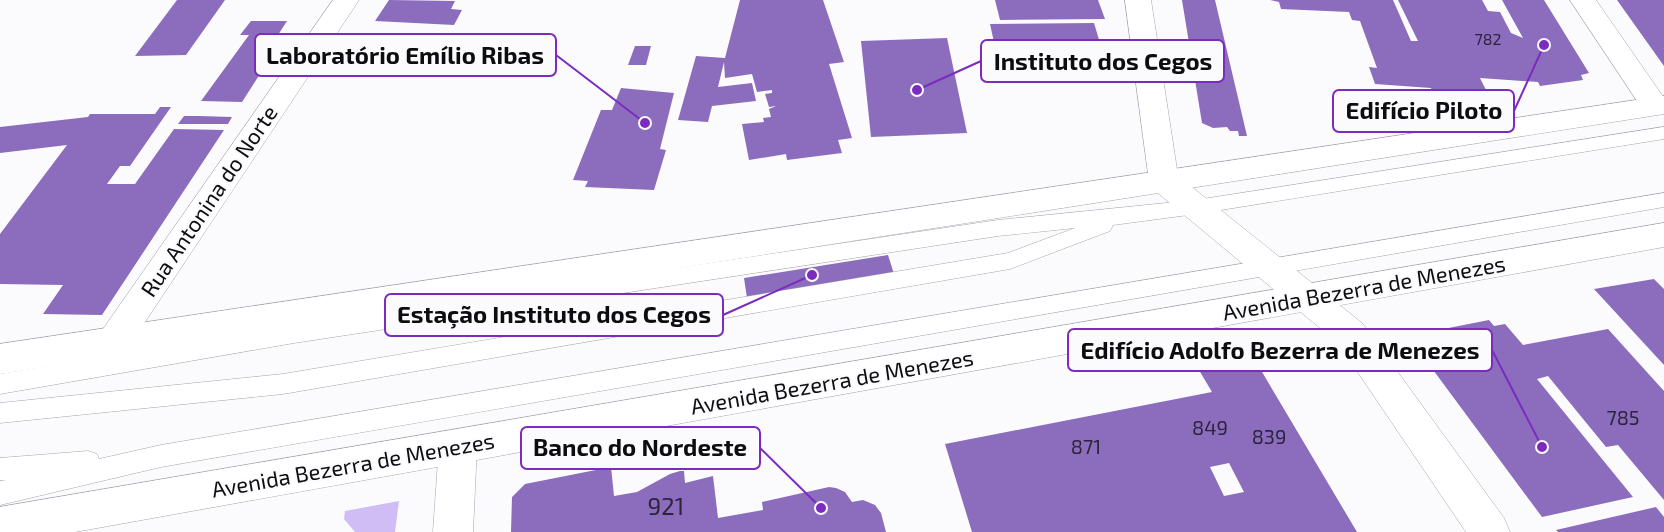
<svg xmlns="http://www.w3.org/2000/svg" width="1664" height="532" viewBox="0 0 1664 532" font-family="'Exo 2',sans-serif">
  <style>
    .green { fill: #d1bdf6 }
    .building { fill: #8c6cbd; fill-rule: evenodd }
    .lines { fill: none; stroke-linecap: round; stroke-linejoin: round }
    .service-casing { stroke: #a6a2ae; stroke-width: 1 }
    .minor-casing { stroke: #a6a2ae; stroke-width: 1 }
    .tertiary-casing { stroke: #a6a2ae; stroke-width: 1 }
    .primary-casing { stroke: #a6a2ae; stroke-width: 1 }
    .service { fill: #fff; fill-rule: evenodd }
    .minor { fill: #fff; fill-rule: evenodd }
    .tertiary { fill: #fff; fill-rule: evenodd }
    .primary { fill: #fff; fill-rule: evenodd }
    .labels { text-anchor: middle; stroke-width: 4.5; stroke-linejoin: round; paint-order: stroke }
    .far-number-label { font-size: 16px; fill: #2d243b }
    .number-label { font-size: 20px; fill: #2d243b }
    .street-label { font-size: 22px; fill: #0d0c10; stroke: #fbfbfd }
    .near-number-label { font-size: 24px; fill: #2d243b }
    .leader { fill: none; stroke: #7b2cbf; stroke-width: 2 }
    .callout-dot { fill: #7b2cbf; stroke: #fbfbfd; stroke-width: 2 }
    .callout { fill: #fbfbfd; stroke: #7b2cbf; stroke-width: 2 }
    .callout-label { font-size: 24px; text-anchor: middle; font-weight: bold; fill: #0d0c10 }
  </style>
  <rect width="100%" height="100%" fill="#fbfbfd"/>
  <path class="green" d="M399,501L395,532H355L344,519L345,511Z"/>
  <path class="building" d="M177,0H225L186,55L135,56Z
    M389,0L455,1L451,9L462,10L454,25L375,21Z
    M740,0H823L844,62L829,64L852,138L838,140L842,153L787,160L786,154L749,160L742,124L764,122L763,118L771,117L769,109L776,106L769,107L765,94L772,93V90L757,92L752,74L725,78L724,62L718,87L752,83L756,101L712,106L708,122L678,120L696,56L725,58Z
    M995,0H1098L1105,19L1000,20Z
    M1182,0H1215L1247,136H1239L1238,131H1230L1227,127L1213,128L1202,123Z
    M1270,0H1393L1411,41H1418L1398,0H1482L1488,11L1500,12L1511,33L1523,38L1502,0H1544L1589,73L1581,75L1583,80L1540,86L1538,82L1480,78L1487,92L1435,99L1431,88L1375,84L1369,67L1377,68L1360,21L1352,20L1349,12L1281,9L1279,2Z
    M1617,0H1664V66Z
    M251,21H287L278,35H285L242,102L201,101L249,35H240Z
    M1094,23L1104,56H997L990,24Z
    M947,38L967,133L871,137L861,41Z
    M635,46H651L646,65H628Z
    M621,88L674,93L660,149L666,150L654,190L585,187L588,181L573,180L601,110H612Z
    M160,107H171L130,166H120L107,184H135L174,129L224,130L102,315L43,314L63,285L0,284V234L67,145L0,153V127L88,117L90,114H155Z
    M184,116H199L232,117L228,124H178Z
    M888,255L894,274L747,298L744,278Z
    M1654,279L1664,289V365L1594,289Z
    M1489,320L1494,326L1505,324L1523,345L1608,329L1664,391V500L1618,445L1606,447L1548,376L1537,379L1633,497L1542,517L1408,336Z
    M1249,350L1357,532H972L945,444L1212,392L1193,360ZM1229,463L1244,492L1224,496L1210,467Z
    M611,467L614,496L637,492L670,474L680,471H684L685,483L713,476L718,518L763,510L762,502L829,487L836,488L845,492L852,502L863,500L875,505L881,513L886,532H511L512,497L525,484Z
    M1656,507L1664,517V532H1558L1556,530Z"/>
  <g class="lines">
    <g class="service-casing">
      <path id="service" d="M1664,127V139L1196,214L1113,225L1110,231L1010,269L283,394L0,423V403L283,374L1008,253L1075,228L998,236L294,343L0,394V374L294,325L998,220L1196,200Z
        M1664,193V207L161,467L0,505V481L6,480H0V458L88,451L97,454L99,459L161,445Z"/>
    </g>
    <g class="minor-casing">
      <path id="minor" d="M333,0H359L125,352L113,357L101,352L95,342L101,332Z
        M458,429L472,434L477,446L473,532H433L439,446L444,434Z"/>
    </g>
    <g class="tertiary-casing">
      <path id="tertiary" d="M1125,0H1151L1178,176L1362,323L1504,518L1510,532H1466L1338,343L1153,189L1149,181Z
        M1570,0H1596L1664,98V113L1655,115L1645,113Z"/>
    </g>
    <g class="primary-casing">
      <path id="primary" d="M1664,96V114L0,374V344Z
        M1664,223V247L75,532H0V507Z"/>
    </g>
    <use href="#service" class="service"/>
    <use href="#minor" class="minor"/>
    <use href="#tertiary" class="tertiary"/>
    <use href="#primary" class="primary"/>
  </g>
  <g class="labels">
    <g class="far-number-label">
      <text x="1488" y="45">782</text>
    </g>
    <g class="number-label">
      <text x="1623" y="425">785</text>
      <text x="1210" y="435">849</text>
      <text x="1269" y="444">839</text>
      <text x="1086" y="454">871</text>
    </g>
    <g class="street-label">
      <text transform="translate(209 201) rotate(-56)" y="8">Rua Antonina do Norte</text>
      <text transform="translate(1364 288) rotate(-10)" y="8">Avenida Bezerra de Menezes</text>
      <text transform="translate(832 382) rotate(-10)" y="8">Avenida Bezerra de Menezes</text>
      <text transform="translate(353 465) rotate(-10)" y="8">Avenida Bezerra de Menezes</text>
    </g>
    <g class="near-number-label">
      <text x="666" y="515">921</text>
    </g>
  </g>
  <path class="leader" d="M645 123L556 55M917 90L981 61M1544 45L1514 111M812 275L723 315M1542 447L1492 350M821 508L760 448"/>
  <g class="callout-dot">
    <circle cx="645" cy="123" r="6"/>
    <circle cx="917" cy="90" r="6"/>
    <circle cx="1544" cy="45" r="6"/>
    <circle cx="812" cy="275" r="6"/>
    <circle cx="1542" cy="447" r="6"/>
    <circle cx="821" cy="508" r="6"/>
  </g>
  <g class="callout">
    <rect x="255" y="34" width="301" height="42" rx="6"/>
    <rect x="981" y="40" width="243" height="42" rx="6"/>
    <rect x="1333" y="90" width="181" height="42" rx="6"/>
    <rect x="385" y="294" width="338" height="42" rx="6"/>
    <rect x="1068" y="329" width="424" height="42" rx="6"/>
    <rect x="521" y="427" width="239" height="42" rx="6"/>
  </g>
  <g class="callout-label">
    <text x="405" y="64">Laboratório Emílio Ribas</text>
    <text x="1103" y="70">Instituto dos Cegos</text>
    <text x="1424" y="119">Edifício Piloto</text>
    <text x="554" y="323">Estação Instituto dos Cegos</text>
    <text x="1280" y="359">Edifício Adolfo Bezerra de Menezes</text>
    <text x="640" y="456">Banco do Nordeste</text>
  </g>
</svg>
